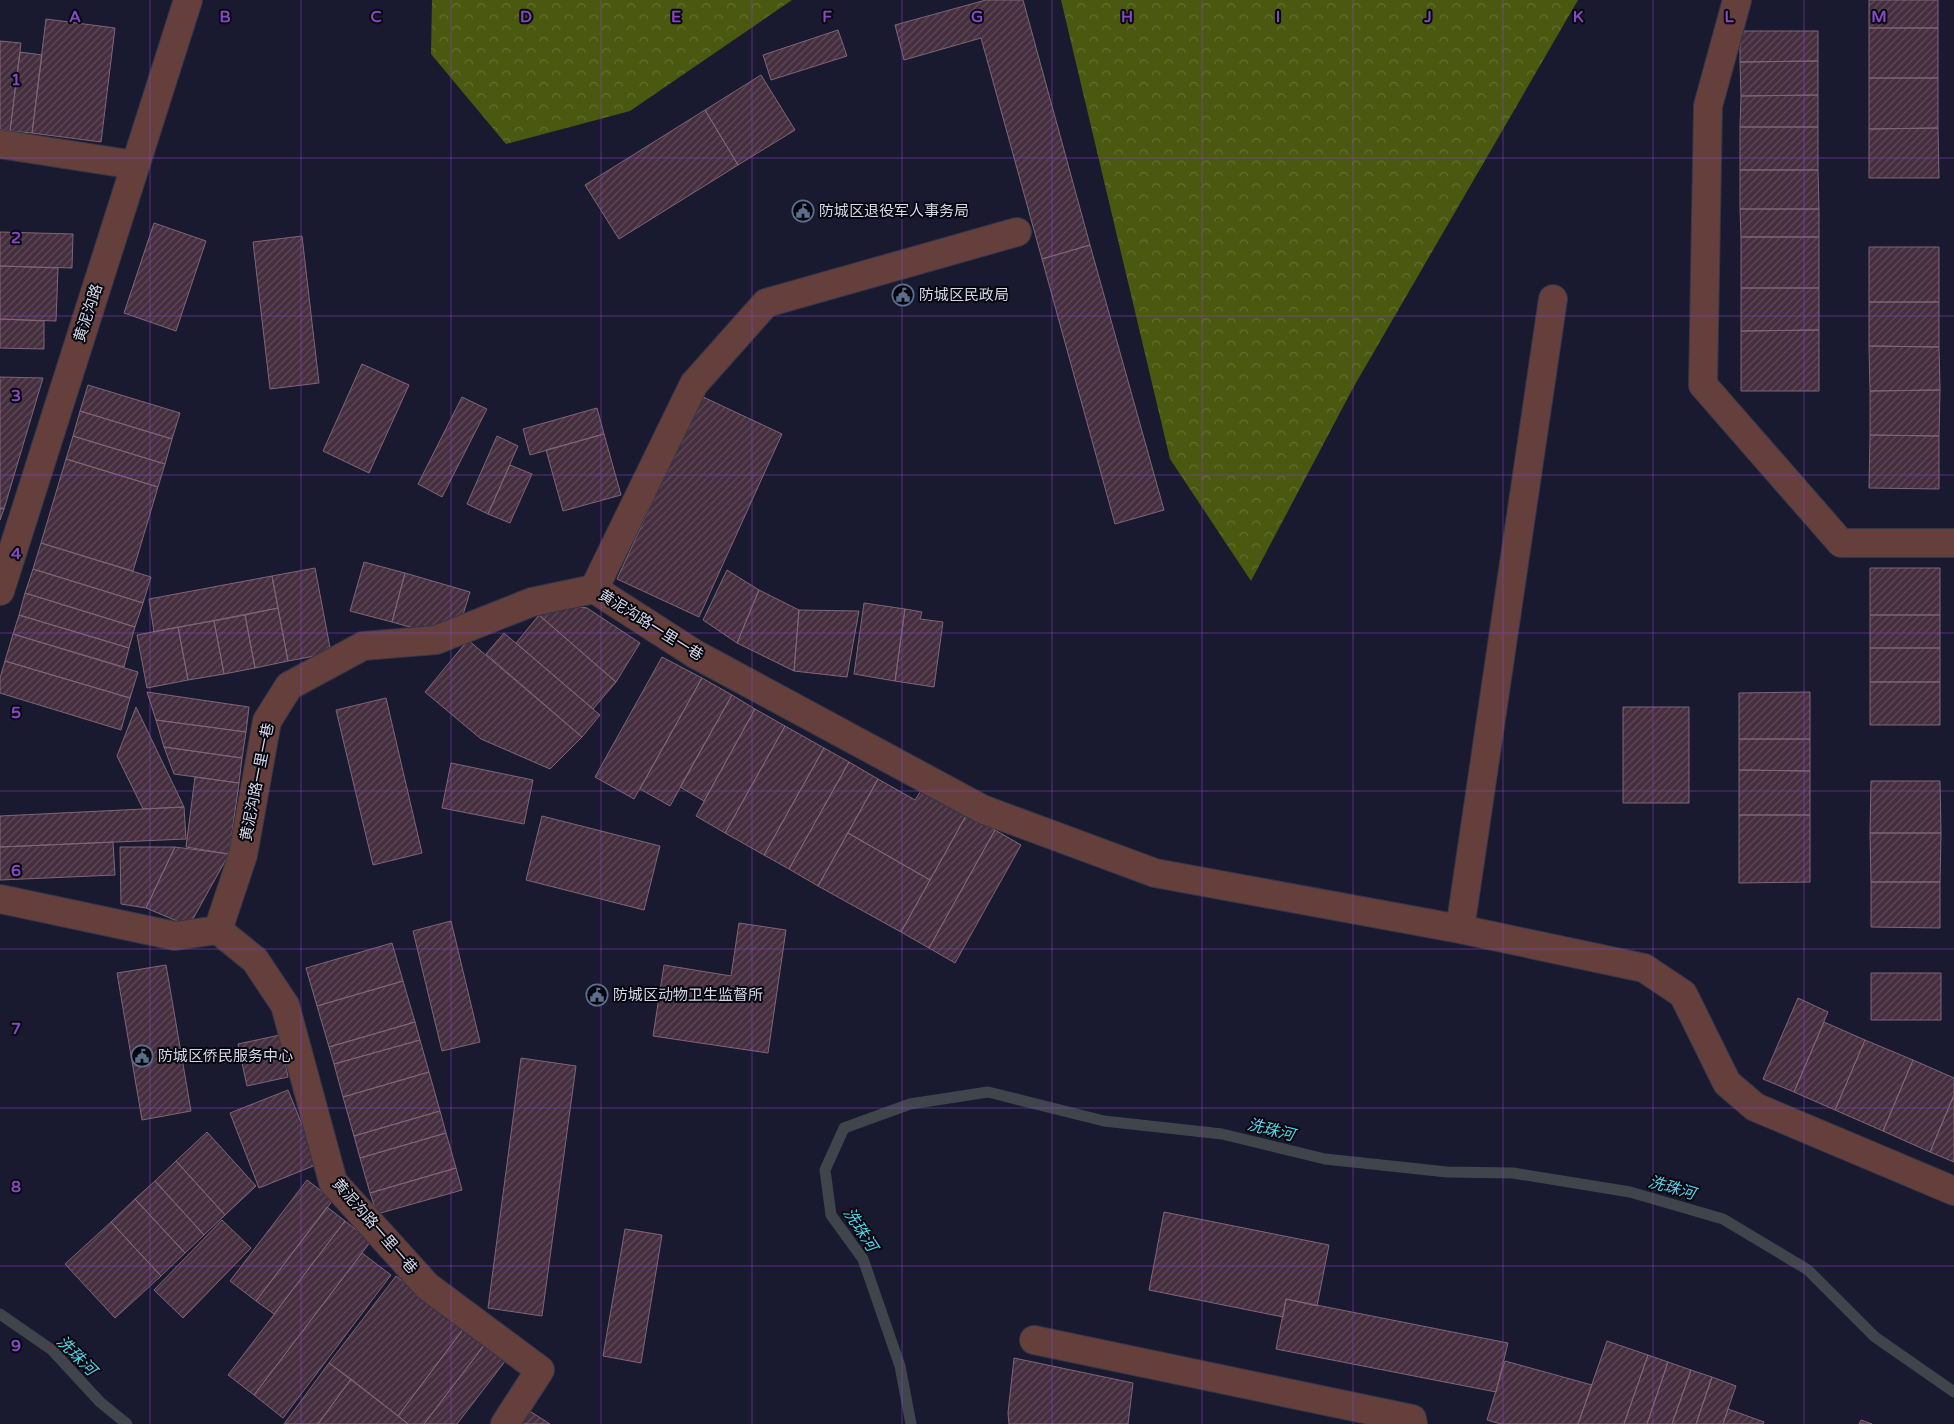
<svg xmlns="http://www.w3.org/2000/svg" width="1954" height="1424" viewBox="0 0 1954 1424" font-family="'Varela Round','Noto Sans SC',sans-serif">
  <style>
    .forest { fill: url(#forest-crowns) }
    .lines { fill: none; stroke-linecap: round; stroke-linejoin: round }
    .stream { stroke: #40454c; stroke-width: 11 }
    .building { fill: url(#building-hatch); stroke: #806577 }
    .minor-casing { stroke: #33354a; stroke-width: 30 }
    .minor { stroke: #653f3c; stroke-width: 28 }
    .grid { fill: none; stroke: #8946c5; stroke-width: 1; stroke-opacity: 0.55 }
    .labels { text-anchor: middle; stroke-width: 4; stroke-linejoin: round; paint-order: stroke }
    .poi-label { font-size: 15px; fill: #d6d8e7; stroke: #060710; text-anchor: start }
    .street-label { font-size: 15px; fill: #d6d8e7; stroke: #060710 }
    .water-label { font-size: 16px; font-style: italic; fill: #4dd6ea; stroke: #060710 }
    .grid-label { font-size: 16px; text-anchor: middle; font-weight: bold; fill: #8946c5; stroke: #060710; stroke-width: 4; stroke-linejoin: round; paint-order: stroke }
  </style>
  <defs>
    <pattern id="forest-crowns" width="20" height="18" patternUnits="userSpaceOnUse" patternTransform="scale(1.25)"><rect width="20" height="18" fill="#4b580f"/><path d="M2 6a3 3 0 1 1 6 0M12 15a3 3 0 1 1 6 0" fill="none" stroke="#646f32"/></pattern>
    <pattern id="building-hatch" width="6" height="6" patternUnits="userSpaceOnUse" patternTransform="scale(1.25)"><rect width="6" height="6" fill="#452e3e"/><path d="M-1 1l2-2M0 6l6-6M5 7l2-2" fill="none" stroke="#5f4c5a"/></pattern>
  </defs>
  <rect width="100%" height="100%" fill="#191a30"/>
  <path class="forest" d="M432,0H792L630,111L506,144L431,54Z
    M1061,0H1578L1353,388L1251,581L1170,459Z"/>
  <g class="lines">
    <path class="stream" d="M0,1314L52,1350L100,1402L127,1424
      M911,1424L900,1366L863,1259L831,1215L825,1170L844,1128L910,1104L988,1092L1104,1121L1222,1134L1325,1159L1447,1172L1513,1173L1630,1192L1723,1219L1808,1270L1875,1337L1954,1392"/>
  </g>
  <path class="building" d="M986,0H1023L1090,245L1042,259L981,38L904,60L895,25Z
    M1869,0H1938V28H1869Z
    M46,19L115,28L101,142L32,133Z
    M1869,28H1938V78H1869Z
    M838,30L847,56L771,80L763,55Z
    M1740,31H1818V61L1740,62Z
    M0,41L21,43L10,131L0,129Z
    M20,52L42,55L32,133L10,131Z
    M1818,61V95L1741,96L1740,62Z
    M761,75L795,130L738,165L705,110Z
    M1869,78H1938V128L1869,129Z
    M1818,95V127H1740L1741,96Z
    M705,110L738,165L619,239L585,185Z
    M1740,127H1818V170H1740Z
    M1938,128L1939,178H1869V129Z
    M1740,170H1818L1819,209H1740Z
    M1740,209H1819V237H1741Z
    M154,223L206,241L176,331L124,313Z
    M0,232L73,234L72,268L0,266Z
    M302,236L319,383L270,389L253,242Z
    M1741,237H1819V288H1741Z
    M1090,245L1164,510L1115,524L1042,259Z
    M1869,247H1939V302H1869Z
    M0,266L58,268L56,321L0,319Z
    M1741,288H1819V330L1741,331Z
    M1869,302H1939V347L1869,346Z
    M0,319L44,321V349L0,348Z
    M1819,330V391H1741V331Z
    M1869,346L1939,347L1940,390L1870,391Z
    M362,364L409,385L369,473L323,451Z
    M0,377L43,378L4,509L0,508Z
    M88,385L180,413L172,439L80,411Z
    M1940,390L1939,436L1870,435V391Z
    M701,396L782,434L699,617L617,579Z
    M462,397L487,409L442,497L418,484Z
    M597,408L604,434L530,455L523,429Z
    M80,411L172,439L165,464L73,436Z
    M604,434L621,495L563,511L546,450Z
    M1870,435L1939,436V489L1869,488Z
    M73,436L165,464L158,487L66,459Z
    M497,436L518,446L488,514L467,504Z
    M66,459L158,487L133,571L41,543Z
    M510,465L532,474L510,523L488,514Z
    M0,508L4,509L0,520Z
    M41,543L151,577L143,603L33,569Z
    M364,562L405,573L392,622L350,611Z
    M315,568L331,653L288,661L272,576Z
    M1870,568H1940V615H1870Z
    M33,569L143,603L135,627L25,593Z
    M727,570L759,590L737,643L703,620Z
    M405,573L470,592L462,618L424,631L392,622Z
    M272,576L278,608L154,632L149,599Z
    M759,590L799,610L794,671L737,643Z
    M25,593L135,627L129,648L19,615Z
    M559,603L587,608L640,643L616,682L539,615Z
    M864,603L905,609L895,681L854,674Z
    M278,608L288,661L255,668L245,615Z
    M905,609L922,612L920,619L943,622L934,687L895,681Z
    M799,610L859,611L847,677L794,671Z
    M19,615L129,648L124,667L13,634Z
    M245,615L255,668L224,674L214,621Z
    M539,615L616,682L593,709L516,643Z
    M1870,615H1940V648H1870Z
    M214,621L224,674L188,680L178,627Z
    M178,627L188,680L147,688L137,635Z
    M504,633L600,715L582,737L486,654Z
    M13,634L138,672L130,698L5,661Z
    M468,640L582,737L550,769L481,739L425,692Z
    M1870,648H1940V682H1870Z
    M662,657L702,678L634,799L595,777Z
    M5,661L130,698L121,730L0,693V678Z
    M702,678L732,695L670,806L640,789Z
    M1870,682H1940V725H1870Z
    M147,692L249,707L246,732L156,720Z
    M1810,692V739H1739V693Z
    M732,695L755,709L704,801L680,787Z
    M386,698L422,853L373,865L336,710Z
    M136,707L184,807L143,809L117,756Z
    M1623,707H1689V803H1623Z
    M755,709L785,726L725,833L696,816Z
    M156,720L246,732L242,758L164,747Z
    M785,726L824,748L764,855L725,833Z
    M1739,739H1810V771L1739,770Z
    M164,747L242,758L239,783L174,774Z
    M824,748L849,762L789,869L764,855Z
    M849,762L878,779L818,886L789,869Z
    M451,763L533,780L524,824L442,808Z
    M1739,770L1810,771V815H1739Z
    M195,777L239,783L229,854L186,847Z
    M878,779L915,800L922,789L967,814L930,880L848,833Z
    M1871,781H1940L1941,833H1870Z
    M184,807L186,839L0,847V816Z
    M967,814L995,830L929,948L901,932Z
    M1739,815H1810V882L1739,883Z
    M542,816L660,846L644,910L526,880Z
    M995,830L1021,845L955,963L929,948Z
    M848,833L930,880L901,932L818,886Z
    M1870,833H1941L1940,882H1871Z
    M113,842L115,875L0,880V847Z
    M120,847H175L146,908L121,904Z
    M175,847L229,854L189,926L146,908Z
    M1871,882H1940V928L1871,927Z
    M451,921L480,1042L442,1051L413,931Z
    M739,923L786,930L768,1053L653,1036L664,965L731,976Z
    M392,943L403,981L317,1006L306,968Z
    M166,965L191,1111L142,1120L117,973Z
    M1871,973H1941V1020H1871Z
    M403,981L415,1022L329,1047L317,1006Z
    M1798,998L1828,1012L1794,1092L1763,1079Z
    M415,1022L420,1040L334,1064L329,1047Z
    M1824,1022L1865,1040L1835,1110L1794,1092Z
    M280,1035L288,1077L247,1086L238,1044Z
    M420,1040L429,1072L343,1097L334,1064Z
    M1865,1040L1913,1060L1883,1131L1835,1110Z
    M521,1058L576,1066L542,1316L488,1308Z
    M1913,1060L1954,1078V1095L1930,1152L1883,1131Z
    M429,1072L440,1111L354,1136L343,1097Z
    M288,1090L318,1164L259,1188L230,1113Z
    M1954,1095V1162L1930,1152Z
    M440,1111L446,1133L360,1158L354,1136Z
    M207,1132L256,1186L225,1215L176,1161Z
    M446,1133L456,1168L370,1193L360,1158Z
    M176,1161L225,1215L204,1235L155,1181Z
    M456,1168L462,1190L377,1214L370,1193Z
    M307,1180L333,1200L256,1301L230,1281Z
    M155,1181L204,1235L185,1253L135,1199Z
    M135,1199L185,1253L161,1276L111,1222Z
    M327,1207L345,1221L274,1314L256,1301Z
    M1164,1212L1329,1245L1317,1306L1286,1299L1283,1317L1149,1290Z
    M222,1220L251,1248L183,1318L154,1290Z
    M345,1221L371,1241L254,1395L228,1375Z
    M111,1222L161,1276L115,1318L65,1264Z
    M625,1229L662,1235L641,1363L603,1356Z
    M362,1253L391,1275L283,1418L254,1395Z
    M396,1276L464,1328L398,1416L329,1363Z
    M1286,1299L1508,1343L1496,1392L1276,1349Z
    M464,1328L485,1344L424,1424H408L398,1416Z
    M1607,1341L1648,1355L1624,1424H1578Z
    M485,1344L506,1360L457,1424H424Z
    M1648,1355L1668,1362L1647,1424H1624Z
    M1014,1358L1133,1383L1128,1424H1009L1008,1413Z
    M1505,1361L1592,1385L1578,1424H1501L1487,1420Z
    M1668,1362L1691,1370L1672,1424H1647Z
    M329,1363L351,1379L318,1424H284Z
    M1691,1370L1712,1377L1696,1424H1672Z
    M1712,1377L1736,1386L1728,1409L1723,1424H1696Z
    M351,1379L398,1416L408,1424H318Z
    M1728,1409L1764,1422L1763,1424H1723Z
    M528,1410L550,1424H520Z
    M1861,1420L1872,1424H1859Z"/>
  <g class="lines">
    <g class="minor-casing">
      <path id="minor" d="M1737,0L1708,106L1703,385L1841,543H1954
        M0,144L135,165
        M594,589L694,384L766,303L1017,232
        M0,591L188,0
        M0,899L175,936L218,930L243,855L267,721L289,686L363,646L436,640L532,602L594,589L695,654L982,809L1155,873L1460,929L1644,968L1683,994L1727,1083L1755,1107L1954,1191
        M1460,929L1553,299
        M218,930L255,960L285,1005L333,1182L427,1286L540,1370L505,1424
        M1034,1340L1412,1419L1413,1424"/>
    </g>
    <use href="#minor" class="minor"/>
  </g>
  <path class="grid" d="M150,0V1424M301,0V1424M451,0V1424M601,0V1424M752,0V1424M902,0V1424M1052,0V1424M1202,0V1424M1353,0V1424M1503,0V1424M1653,0V1424M1804,0V1424M0,158H1954M0,316H1954M0,475H1954M0,633H1954M0,791H1954M0,949H1954M0,1108H1954M0,1266H1954"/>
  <defs>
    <g id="civic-ring" transform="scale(1.125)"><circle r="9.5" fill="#060710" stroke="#5c6f8a" stroke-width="1.5"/><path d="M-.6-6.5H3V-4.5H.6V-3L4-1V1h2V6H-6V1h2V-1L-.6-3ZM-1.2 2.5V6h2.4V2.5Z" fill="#5c6f8a"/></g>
  </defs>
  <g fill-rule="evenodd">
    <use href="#civic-ring" x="803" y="211"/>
    <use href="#civic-ring" x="903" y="295"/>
    <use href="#civic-ring" x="597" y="995"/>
    <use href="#civic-ring" x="142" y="1056"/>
  </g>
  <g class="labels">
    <g class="poi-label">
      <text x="819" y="216">防城区退役军人事务局</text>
      <text x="919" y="300">防城区民政局</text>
      <text x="613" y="1000">防城区动物卫生监督所</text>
      <text x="158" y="1061">防城区侨民服务中心</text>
    </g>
    <g class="street-label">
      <text transform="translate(88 313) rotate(-72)" y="5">黄泥沟路</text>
      <text transform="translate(651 625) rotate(32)" y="5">黄泥沟路一里一巷</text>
      <text transform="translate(257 782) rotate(-79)" y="5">黄泥沟路一里一巷</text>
      <text transform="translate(375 1226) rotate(49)" y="5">黄泥沟路一里一巷</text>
    </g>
    <g class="water-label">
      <text transform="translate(1271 1129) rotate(14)" y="6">洗珠河</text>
      <text transform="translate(1672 1187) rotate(16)" y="6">洗珠河</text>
      <text transform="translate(861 1229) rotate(57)" y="6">洗珠河</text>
      <text transform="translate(77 1355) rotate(45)" y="6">洗珠河</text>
    </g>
  </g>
  <g class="grid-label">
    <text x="75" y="22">A</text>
    <text x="225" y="22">B</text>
    <text x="376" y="22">C</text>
    <text x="526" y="22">D</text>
    <text x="676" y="22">E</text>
    <text x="827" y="22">F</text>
    <text x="977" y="22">G</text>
    <text x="1127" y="22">H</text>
    <text x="1278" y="22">I</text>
    <text x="1428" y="22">J</text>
    <text x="1578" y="22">K</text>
    <text x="1729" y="22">L</text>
    <text x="1879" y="22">M</text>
    <text x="16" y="85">1</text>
    <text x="16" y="243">2</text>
    <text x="16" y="401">3</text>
    <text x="16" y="559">4</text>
    <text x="16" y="718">5</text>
    <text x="16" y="876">6</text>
    <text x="16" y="1034">7</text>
    <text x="16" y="1192">8</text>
    <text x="16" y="1351">9</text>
  </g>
</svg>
